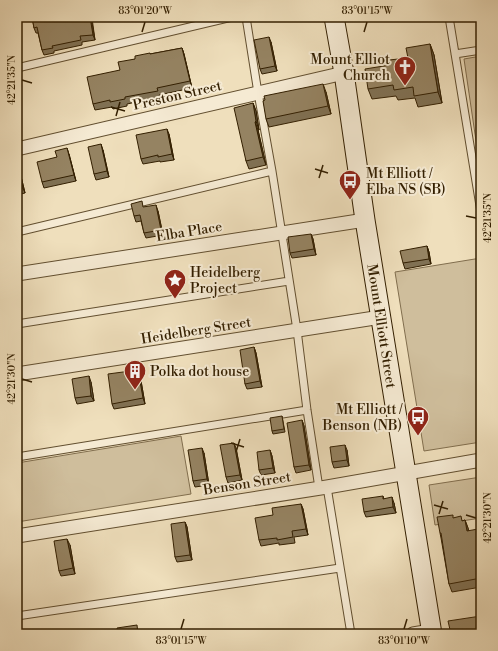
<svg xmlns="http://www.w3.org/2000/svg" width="498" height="651" viewBox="0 0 498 651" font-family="'Libre Bodoni',serif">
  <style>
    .green { fill: #cfbe9c; stroke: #816e4e }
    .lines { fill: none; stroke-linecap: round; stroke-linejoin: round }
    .lane-casing { stroke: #624f30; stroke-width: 9 }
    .street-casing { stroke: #624f30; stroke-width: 15 }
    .secondary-casing { stroke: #331f01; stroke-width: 21 }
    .lane { stroke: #f5ead3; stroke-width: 7 }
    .street { stroke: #f5ead3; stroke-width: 13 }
    .secondary { stroke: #f5ead3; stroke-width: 19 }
    .wall { fill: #807154; stroke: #331f01 }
    .shaded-wall { fill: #685c45; stroke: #331f01 }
    .building { fill: #958362; stroke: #331f01 }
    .ticks { fill: none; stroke: #331f01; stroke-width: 1.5 }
    .labels { text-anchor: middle; stroke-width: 4; stroke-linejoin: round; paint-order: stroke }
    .poi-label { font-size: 14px; fill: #331f01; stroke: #f5ead3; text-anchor: start }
    .street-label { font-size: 14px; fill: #331f01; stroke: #f5ead3 }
    .neatline { fill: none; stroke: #331f01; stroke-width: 1.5 }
    .ticks-label { font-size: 10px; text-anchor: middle; fill: #331f01 }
  </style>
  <rect width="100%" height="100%" fill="#efdfbc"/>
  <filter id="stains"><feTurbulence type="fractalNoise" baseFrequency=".005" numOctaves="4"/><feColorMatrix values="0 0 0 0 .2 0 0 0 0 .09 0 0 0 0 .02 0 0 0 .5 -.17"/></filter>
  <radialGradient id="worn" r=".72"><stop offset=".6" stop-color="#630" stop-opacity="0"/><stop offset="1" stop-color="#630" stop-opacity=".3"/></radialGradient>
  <path class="green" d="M481,56V175L464,59Z
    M481,258V442L424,451L395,272Z
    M181,436L191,494L17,522V463Z
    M481,477V518L435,525L429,485Z"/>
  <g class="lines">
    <g class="lane-casing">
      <path id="lane" d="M246,17L258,93L272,171L297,330L307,410L319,488
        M449,17L481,212
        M455,54L481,50
        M17,68L232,17
        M17,232L272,171
        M17,324L289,281
        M17,457L307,410
        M327,487L351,634
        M17,616L340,568"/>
    </g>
    <g class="street-casing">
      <path id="street" d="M17,149L344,73
        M17,274L365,220
        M17,374L381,317
        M17,536L327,487L481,460
        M413,634L431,631"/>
    </g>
    <g class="secondary-casing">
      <path id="secondary" d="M334,17L344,73L365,220L432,634"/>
    </g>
    <use href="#lane" class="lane"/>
    <use href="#street" class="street"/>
    <use href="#secondary" class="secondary"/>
  </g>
  <path class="wall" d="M32,17H96L92,18L95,40L82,42V45L54,51V53L44,55L42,50L38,33H36L34,28Z
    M271,42L277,71L262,74L260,69Z
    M430,44L434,55L442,103L418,107L415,98L398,100L396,96L372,99L368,89L390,65L408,58Z
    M182,48L184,54L192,88L159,95L160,97L127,104V106L113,109L112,107L95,110L93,104L120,70L135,59L150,54Z
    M326,92L331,114L269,127L266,119Z
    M253,103L256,111L259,130H258L266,165L249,169L246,161Z
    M169,134L174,160L160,162V161L143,164L141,159Z
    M103,150L109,177L96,180L94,174Z
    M69,154L76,181L44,188L42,182L57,157Z
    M17,163L19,168L25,193L17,195Z
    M144,207L158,211L163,235L146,238L144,233L141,221L136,222L134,216Z
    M311,234L313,239L316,255L292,258L290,253Z
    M427,246L429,252L431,264L405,269L403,263Z
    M254,347L256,353L262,387L247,389L245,384Z
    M140,375L145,404L114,409L112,404Z
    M91,382L94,401L77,404L75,398Z
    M282,416L285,432L273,434L272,431Z
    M302,420L304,426L311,470L296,473L294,467Z
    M236,448L242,480L228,483L226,477Z
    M270,450L272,456L275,473L261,475L259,470Z
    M347,450L349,466L334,468L332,462Z
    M204,453L209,485L195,487L193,481Z
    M383,496L384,499L394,503L396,513L366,517L364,512Z
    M301,504L303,509L308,535L294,537L295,543L279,545V543L261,546L259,540L273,515Z
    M454,518L462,521L465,520L469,531L481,537V587L452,592L449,584L441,538L440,533Z
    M185,522L187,527L192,560L177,562L175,557Z
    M70,545L75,574L61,576L59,571Z"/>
  <path class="shaded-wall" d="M90,17H91L95,40L93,35Z
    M269,37L271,42L277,71L275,66Z
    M430,44L434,55L442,103L438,92Z
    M182,48L184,54L192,88L190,81Z
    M323,84L326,92L331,114L328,106Z
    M253,103L256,111L259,130L256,121Z
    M255,122L258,130L266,165L263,157Z
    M167,129L169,134L174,160L172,154Z
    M101,144L103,150L109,177L107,171Z
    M67,148L69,154L76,181L74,175Z
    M17,163L19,168L25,193L23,188Z
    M156,205L158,211L163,235L161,230Z
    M311,234L313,239L316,255L314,249Z
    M427,246L429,252L431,264L429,259Z
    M254,347L256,353L262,387L260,381Z
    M138,370L140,375L145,404L143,398Z
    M89,376L91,382L94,401L91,396Z
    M302,420L304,426L311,470L309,465Z
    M234,443L236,448L242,480L240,475Z
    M345,445L347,450L349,466L347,460Z
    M202,448L204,453L209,485L207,479Z
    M270,450L272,456L275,473L273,468Z
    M392,497L394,503L396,513L393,507Z
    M301,504L303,509L308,535L306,529Z
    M465,520L468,528L470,539L467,531Z
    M185,522L187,527L192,560L190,555Z
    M478,529L481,537V546Z
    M67,539L70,545L75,574L73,568Z"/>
  <path class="building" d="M32,17H90L93,35L80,36L81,40L52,46L53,48L42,50L37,27L34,28Z
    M269,37L275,66L260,69L254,40Z
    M430,44L438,92L414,96L413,87L394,90L393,85L368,89L365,69L390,65L389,60L408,58L406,48Z
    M182,48L190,81L157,88L158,91L125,97V99L110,102V100L93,104L87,77L120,70L118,62L135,59V56L150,53V54Z
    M323,84L328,106L266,119L263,101L265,100L264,96Z
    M253,103L256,121L255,122L263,157L246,161L234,108Z
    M167,129L172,154L158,157V155L141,159L136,135Z
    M101,144L107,171L94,174L88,147Z
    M67,148L74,175L42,182L37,162L57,157L55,151Z
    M17,163L23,188L17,189Z
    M142,201L143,207L156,205L161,230L144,233L140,215L134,216L131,204Z
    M311,234L314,249L290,253L288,237Z
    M427,246L429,259L403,263L400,251Z
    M254,347L260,381L245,384L240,350Z
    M138,370L143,398L112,404L108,374Z
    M89,376L91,396L75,398L72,379Z
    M282,416L284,429L272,431L270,418Z
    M302,420L309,465L294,467L287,423Z
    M234,443L240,475L226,477L220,445Z
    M345,445L347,460L332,462L330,447Z
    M202,448L207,479L193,481L188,450Z
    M270,450L273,468L259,470L257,452Z
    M383,496V499L392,497L393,507L364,512L362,499Z
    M301,504L306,529L292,531L293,537L277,540V538L259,540L255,518L273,515L272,508Z
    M453,515V518L461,516L462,521L465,520L467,531L478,529L481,546V578L449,584L441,533H440L437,517Z
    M185,522L190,555L175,557L171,524Z
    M67,539L73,568L59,571L54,541Z
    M481,616V634H451L448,621Z
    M137,625L138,634H118L117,628Z"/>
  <path class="ticks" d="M142,32L145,22M364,32L367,22M22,80L32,83M111,107L125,111M116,116L120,102M315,169L328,173M319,178L323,165M466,216L476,218M22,379L32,382M231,443L244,447M236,452L240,439M434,505L448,509M439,514L443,501M466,515L476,518M181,629L184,619M404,629L407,619"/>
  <defs>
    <g id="church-pin" transform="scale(1.15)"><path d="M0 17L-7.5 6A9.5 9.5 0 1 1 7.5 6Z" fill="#8f2418" stroke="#f5ead3"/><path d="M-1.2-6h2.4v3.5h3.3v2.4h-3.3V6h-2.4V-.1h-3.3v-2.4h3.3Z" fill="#fff"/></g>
    <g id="bus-pin" transform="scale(1.15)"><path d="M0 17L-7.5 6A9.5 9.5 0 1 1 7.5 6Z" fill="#8f2418" stroke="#f5ead3"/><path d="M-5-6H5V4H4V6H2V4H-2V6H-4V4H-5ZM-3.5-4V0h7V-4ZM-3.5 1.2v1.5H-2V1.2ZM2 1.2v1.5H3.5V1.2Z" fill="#fff"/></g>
    <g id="sight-pin" transform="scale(1.15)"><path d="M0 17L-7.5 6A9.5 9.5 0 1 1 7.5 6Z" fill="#8f2418" stroke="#f5ead3"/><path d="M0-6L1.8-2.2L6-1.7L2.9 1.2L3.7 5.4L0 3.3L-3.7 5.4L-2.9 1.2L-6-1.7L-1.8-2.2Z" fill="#fff"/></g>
    <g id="building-pin" transform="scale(1.15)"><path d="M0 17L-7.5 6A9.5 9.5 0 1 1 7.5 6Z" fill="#8f2418" stroke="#f5ead3"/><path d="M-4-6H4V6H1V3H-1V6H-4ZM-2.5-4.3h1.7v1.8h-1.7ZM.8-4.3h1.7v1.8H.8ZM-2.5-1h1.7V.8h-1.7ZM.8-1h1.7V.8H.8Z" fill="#fff"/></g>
  </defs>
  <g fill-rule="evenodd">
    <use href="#church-pin" x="405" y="67"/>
    <use href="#bus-pin" x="350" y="181"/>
    <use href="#sight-pin" x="175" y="280"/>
    <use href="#building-pin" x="135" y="371"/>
    <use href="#bus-pin" x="418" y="417"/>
  </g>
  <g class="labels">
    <g class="poi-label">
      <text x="390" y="64" text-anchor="end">Mount Elliot<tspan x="390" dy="16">Church</tspan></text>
      <text x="366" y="178">Mt Elliott /<tspan x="366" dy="16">Elba NS (SB)</tspan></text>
      <text x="190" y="277">Heidelberg<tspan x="190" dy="16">Project</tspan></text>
      <text x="150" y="376">Polka dot house</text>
      <text x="402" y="414" text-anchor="end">Mt Elliott /<tspan x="402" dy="16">Benson (NB)</tspan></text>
    </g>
    <g class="street-label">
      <text transform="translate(177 95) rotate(-13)" y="5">Preston Street</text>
      <text transform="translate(189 231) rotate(-9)" y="5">Elba Place</text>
      <text transform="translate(382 326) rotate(81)" y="5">Mount Elliott Street</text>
      <text transform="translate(196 330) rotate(-9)" y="5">Heidelberg Street</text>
      <text transform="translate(247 483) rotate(-9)" y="5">Benson Street</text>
    </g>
  </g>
  <rect width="498" height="651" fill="none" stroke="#efdfbc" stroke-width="44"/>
  <rect x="22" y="22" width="454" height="607" class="neatline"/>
  <g class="ticks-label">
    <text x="145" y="14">83°01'20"W</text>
    <text x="367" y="14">83°01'15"W</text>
    <text transform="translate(11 80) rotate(-90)" y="4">42°21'35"N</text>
    <text transform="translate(487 218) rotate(-90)" y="4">42°21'35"N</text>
    <text transform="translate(11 379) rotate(-90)" y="4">42°21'30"N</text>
    <text transform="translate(487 518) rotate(-90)" y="4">42°21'30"N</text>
    <text x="181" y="644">83°01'15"W</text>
    <text x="404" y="644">83°01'10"W</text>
  </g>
  <rect width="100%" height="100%" filter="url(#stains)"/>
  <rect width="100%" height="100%" fill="url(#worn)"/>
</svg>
